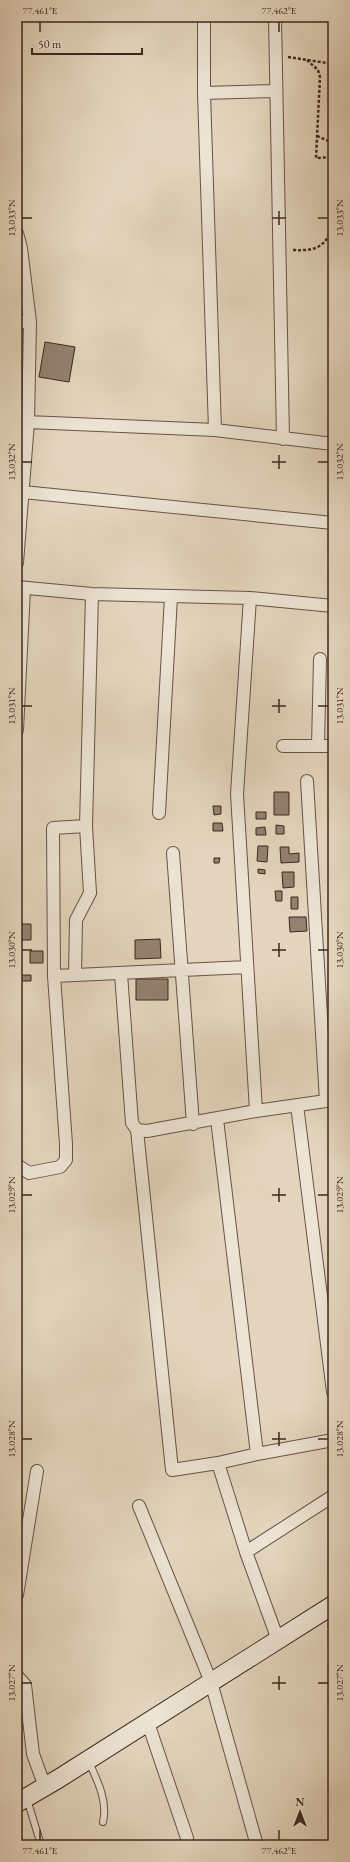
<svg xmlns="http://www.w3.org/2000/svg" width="350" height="1862" viewBox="0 0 350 1862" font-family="'EB Garamond',serif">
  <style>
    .building { fill: #938271; stroke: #3c271d }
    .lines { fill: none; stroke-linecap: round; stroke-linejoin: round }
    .lane-casing { stroke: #665345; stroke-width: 8 }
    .street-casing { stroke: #665345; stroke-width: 14 }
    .secondary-casing { stroke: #3c271d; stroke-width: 20 }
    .path { stroke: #3c271d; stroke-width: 2.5; stroke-dasharray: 3 2; stroke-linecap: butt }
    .lane { stroke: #ede4d5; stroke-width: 6 }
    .street { stroke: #ede4d5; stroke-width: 12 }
    .secondary { stroke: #ede4d5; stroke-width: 18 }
    .ticks { fill: none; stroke: #3c271d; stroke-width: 1.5 }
    .neatline { fill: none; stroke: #3c271d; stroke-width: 1.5 }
    .ticks-label { font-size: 10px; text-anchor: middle; fill: #3c271d }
  </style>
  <rect width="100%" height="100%" fill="#e4d6be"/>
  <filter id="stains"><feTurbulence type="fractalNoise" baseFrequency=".005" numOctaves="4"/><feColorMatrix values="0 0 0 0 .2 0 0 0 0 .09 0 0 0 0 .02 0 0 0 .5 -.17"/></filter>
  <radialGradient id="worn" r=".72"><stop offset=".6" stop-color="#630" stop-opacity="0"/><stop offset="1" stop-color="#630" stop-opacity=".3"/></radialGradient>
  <path class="building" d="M45,342L75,347L69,382L39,377Z
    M274,792H289V815H274Z
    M213,806H221V814L214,815Z
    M256,812H266V819H256Z
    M213,823H222L223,831H213Z
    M276,825L284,826V834H276Z
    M265,827L266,835H256V828Z
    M258,846H268L267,862L257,861Z
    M280,847H289V854L299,853V862L281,863Z
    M214,858H220L219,863H214Z
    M258,869L265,870V874L258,873Z
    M282,872H294V887L283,888Z
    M275,891H282V901H276Z
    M291,897H298V909H291Z
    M289,917H306L307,931L290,932Z
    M18,924H31V940H18Z
    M160,939L161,958L135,959V940Z
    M30,951H43V963H30Z
    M21,975H31V981H21Z
    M136,979H168V1000H136Z"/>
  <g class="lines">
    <g class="lane-casing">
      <path id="lane" d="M89,1762C97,1780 108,1801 103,1822
        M27,1799L41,1845"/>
    </g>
    <g class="street-casing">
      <path id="street" d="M204,17V93L215,430
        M275,17L283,439
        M204,93L276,91
        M17,233L21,248L30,322H17
        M28,422L215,430L333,444
        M23,492L333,523
        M17,563L28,422L30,322
        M17,587L92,594L250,598L333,606
        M92,594L86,826L53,828L54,976L247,967
        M250,598L237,794L256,1111
        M17,730L24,589
        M283,746H333
        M318,746L320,659
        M307,781L326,1101
        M159,813L171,597
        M173,853L193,1124
        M121,974L132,1123L137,1130L147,1131L256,1111L333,1100
        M75,975L76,920L90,893L86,826
        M297,1105L333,1392
        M217,1119L257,1454L333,1440
        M137,1130L172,1470L218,1463L246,1552L278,1640
        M17,1165L29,1173L60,1167L66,1160V1144L54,976
        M218,1463L257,1454
        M139,1506L211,1682L256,1842
        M246,1552L333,1496
        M17,1595L37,1471
        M17,1676L25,1685L33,1754L45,1787
        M148,1723L187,1838"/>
    </g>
    <g class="secondary-casing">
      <path id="secondary" d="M17,1803L58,1779L333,1605"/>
    </g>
    <path class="path" d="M288,57L333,64
      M307,60L318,70L320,77L316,158L333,157
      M317,136L333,143
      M293,250C315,251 326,248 333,225"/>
    <use href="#lane" class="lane"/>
    <use href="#street" class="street"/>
    <use href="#secondary" class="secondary"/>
  </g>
  <path class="ticks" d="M40,22V32M279,22V32M279,211V225M22,218H32M272,218H286M318,218H328M279,455V469M22,462H32M272,462H286M318,462H328M279,699V713M22,706H32M272,706H286M318,706H328M279,943V957M22,950H32M272,950H286M318,950H328M279,1188V1202M22,1195H32M272,1195H286M318,1195H328M279,1432V1446M22,1439H32M272,1439H286M318,1439H328M279,1676V1690M22,1683H32M272,1683H286M318,1683H328M40,1830V1840M279,1830V1840"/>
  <rect width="350" height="1862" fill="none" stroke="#e4d6be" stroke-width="44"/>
  <g transform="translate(300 1812)" stroke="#ede4d5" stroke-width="3" paint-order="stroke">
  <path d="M0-3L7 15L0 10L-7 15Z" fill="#3c271d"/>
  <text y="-6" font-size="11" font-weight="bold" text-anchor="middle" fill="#3c271d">N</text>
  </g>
  <path d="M32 48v6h110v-6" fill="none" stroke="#3c271d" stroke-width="2"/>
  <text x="38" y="48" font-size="12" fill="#3c271d" stroke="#ede4d5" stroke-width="3" paint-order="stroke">50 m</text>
  <rect x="22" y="22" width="306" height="1818" class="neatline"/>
  <g class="ticks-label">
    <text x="40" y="14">77.461°E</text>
    <text x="279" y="14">77.462°E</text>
    <text transform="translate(11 218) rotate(-90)" y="4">13.033°N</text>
    <text transform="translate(339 218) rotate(-90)" y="4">13.033°N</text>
    <text transform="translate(11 462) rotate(-90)" y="4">13.032°N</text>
    <text transform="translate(339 462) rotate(-90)" y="4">13.032°N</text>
    <text transform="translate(11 706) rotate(-90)" y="4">13.031°N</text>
    <text transform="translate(339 706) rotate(-90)" y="4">13.031°N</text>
    <text transform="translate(11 950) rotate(-90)" y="4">13.030°N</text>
    <text transform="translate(339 950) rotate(-90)" y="4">13.030°N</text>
    <text transform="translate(11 1195) rotate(-90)" y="4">13.029°N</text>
    <text transform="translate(339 1195) rotate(-90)" y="4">13.029°N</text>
    <text transform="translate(11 1439) rotate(-90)" y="4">13.028°N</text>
    <text transform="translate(339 1439) rotate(-90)" y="4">13.028°N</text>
    <text transform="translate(11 1683) rotate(-90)" y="4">13.027°N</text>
    <text transform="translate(339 1683) rotate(-90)" y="4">13.027°N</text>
    <text x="40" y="1854">77.461°E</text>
    <text x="279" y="1854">77.462°E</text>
  </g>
  <rect width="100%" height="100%" filter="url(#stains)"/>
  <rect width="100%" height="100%" fill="url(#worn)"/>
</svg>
